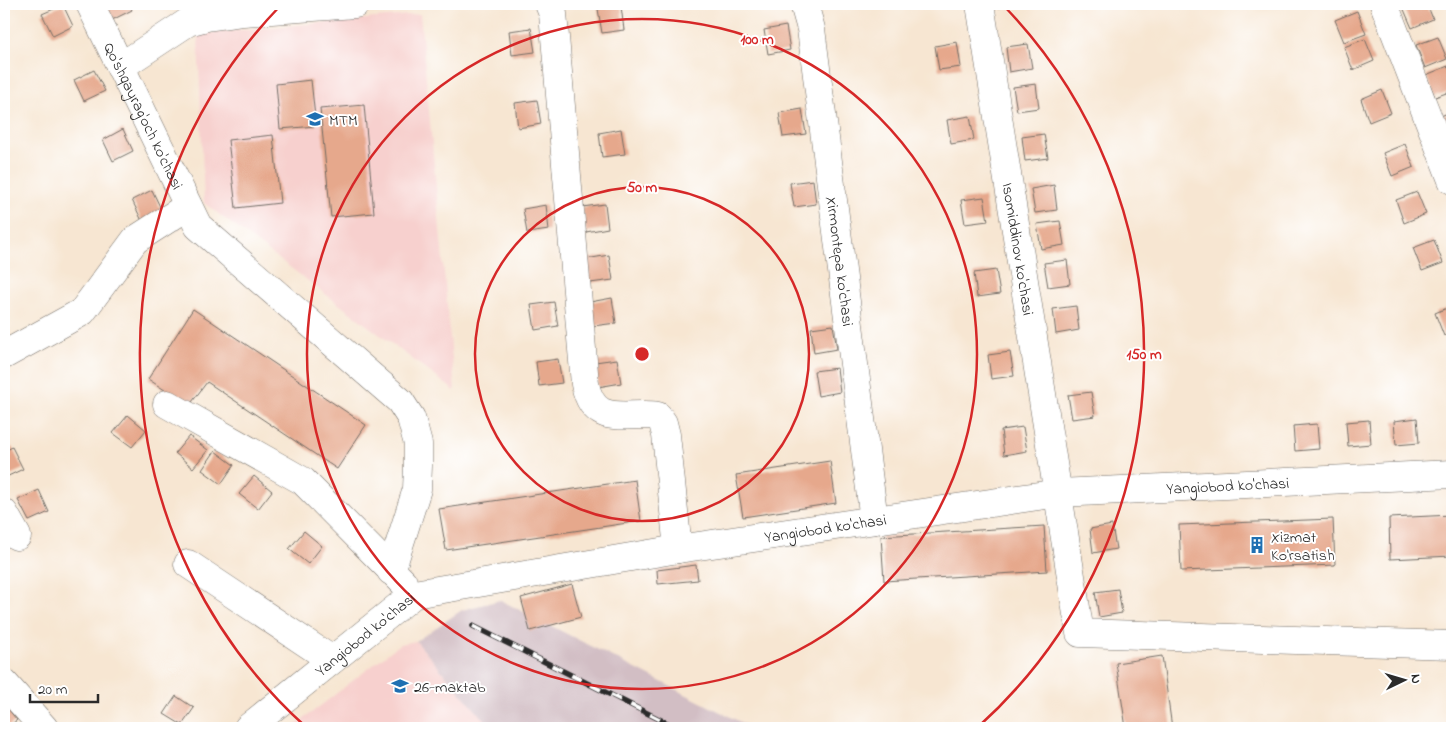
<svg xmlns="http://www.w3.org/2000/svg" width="1456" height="732" viewBox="0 0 1456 732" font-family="'Indie Flower',sans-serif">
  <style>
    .built { fill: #f7d0ce }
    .industrial { fill: #d2bec4 }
    .building { fill: #e6a88c }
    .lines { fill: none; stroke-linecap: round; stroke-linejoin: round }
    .minor-casing { stroke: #726c65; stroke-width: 29 }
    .minor { stroke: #fff; stroke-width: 28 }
    .rail-casing { stroke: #2b2b2b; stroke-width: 5.5 }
    .rail { stroke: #fff; stroke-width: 4; stroke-dasharray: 11; stroke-linecap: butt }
    .ring { fill: none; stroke: #d62828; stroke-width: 2.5 }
    .labels { text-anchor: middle; stroke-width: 4; stroke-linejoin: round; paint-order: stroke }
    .street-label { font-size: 16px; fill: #2b2b2b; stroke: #fff }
    .poi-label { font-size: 16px; fill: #2b2b2b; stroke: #fff; text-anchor: start }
    .centre { fill: #d62828; stroke: #fff; stroke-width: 2.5 }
    .ring-label { font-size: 15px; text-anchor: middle; font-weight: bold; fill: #d62828; stroke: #fff; stroke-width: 4; stroke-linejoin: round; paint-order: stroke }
  </style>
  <rect width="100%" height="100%" fill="#fff"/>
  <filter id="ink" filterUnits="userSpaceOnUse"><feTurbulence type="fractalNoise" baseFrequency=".02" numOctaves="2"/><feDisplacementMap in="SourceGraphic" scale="10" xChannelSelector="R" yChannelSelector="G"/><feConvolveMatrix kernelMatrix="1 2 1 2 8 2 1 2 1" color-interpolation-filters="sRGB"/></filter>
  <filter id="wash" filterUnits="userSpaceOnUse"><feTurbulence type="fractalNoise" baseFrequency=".0096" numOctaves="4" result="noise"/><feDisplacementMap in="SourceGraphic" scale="20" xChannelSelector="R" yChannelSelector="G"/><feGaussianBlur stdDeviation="1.12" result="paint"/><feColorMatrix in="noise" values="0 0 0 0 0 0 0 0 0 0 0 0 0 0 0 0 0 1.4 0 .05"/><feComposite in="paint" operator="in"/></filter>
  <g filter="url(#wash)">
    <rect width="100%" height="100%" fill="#f7e6d2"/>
    <path class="built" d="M420,14L455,391L204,203L198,34Z
      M416,641L491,728H292L400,644Z"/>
    <path class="industrial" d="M500,600L752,728H491L416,641L462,610Z"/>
    <g id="blocks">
      <path class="building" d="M104,4H129L132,10L112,20Z
        M997,4H1018L1019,5L998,8Z
        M1406,4H1427L1433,19L1412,28L1402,5Z
        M63,5L73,26L53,36L42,14Z
        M621,6L624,30L602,33L598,9Z
        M1357,11L1366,34L1344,42L1335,20Z
        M786,26L790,50L768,54L764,30Z
        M531,28L535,52L512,55L509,31Z
        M1438,37L1447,59L1425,68L1416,45Z
        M1365,39L1374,61L1353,70L1344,47Z
        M957,42L961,67L939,70L935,46Z
        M1028,44L1032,68L1009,72L1006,47Z
        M1448,66L1452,77V91L1435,97L1426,75Z
        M94,70L105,91L84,101L74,80Z
        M311,80L316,126L280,129L276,84Z
        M1036,84L1039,108L1017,111L1013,87Z
        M1382,90L1391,113L1369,122L1361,99Z
        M537,100L541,124L518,128L515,103Z
        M364,105L374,213L331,217L320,109Z
        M802,109L806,134L783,137L779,113Z
        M1452,111V137L1450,138L1441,116Z
        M970,116L974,140L951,144L947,120Z
        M123,129L133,151L113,161L103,140Z
        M621,129L625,154L602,157L599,133Z
        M1044,134L1048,158L1025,161L1022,137Z
        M273,135L280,203L236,208L228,140Z
        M1405,144L1414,167L1392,176L1383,153Z
        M813,180L816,204L794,207L790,183Z
        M1054,185L1057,210L1035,213L1031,189Z
        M152,190L162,211L142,221L132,200Z
        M1417,192L1426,214L1404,223L1396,200Z
        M984,197L988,221L965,224L961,200Z
        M605,204L608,228L586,232L582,207Z
        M546,205L549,230L527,233L523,209Z
        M1060,221L1064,245L1041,249L1037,224Z
        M1434,240L1443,263L1422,271L1413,248Z
        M609,255L613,280L590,283L586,259Z
        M1067,260L1070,284L1048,287L1044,263Z
        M996,270L1000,294L977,297L974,273Z
        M612,298L616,323L593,326L590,302Z
        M554,302L558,326L535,330L531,305Z
        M1076,306L1079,330L1056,334L1053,309Z
        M1452,306V333L1444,336L1435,313Z
        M193,309L366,425L337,469L207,382L189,406L148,379Z
        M833,325L837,349L814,353L811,328Z
        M1010,352L1014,376L991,379L988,355Z
        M558,359L562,383L539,386L536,362Z
        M617,359L621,383L598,387L595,362Z
        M837,368L840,392L818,396L814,371Z
        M1091,392L1095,416L1072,419L1068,395Z
        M128,415L146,430L132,447L113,433Z
        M1417,418L1419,443L1396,445L1394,421Z
        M1369,420L1371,444L1348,446L1346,422Z
        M1317,424L1319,449L1295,451L1293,426Z
        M1023,427L1027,451L1004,455L1001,430Z
        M189,436L208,450L193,468L175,453Z
        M12,447L23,469L4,478V452Z
        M215,451L234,465L221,484L202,470Z
        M830,461L836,503L743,517L736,475Z
        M254,476L272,491L258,509L239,494Z
        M635,480L641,521L446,550L439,509Z
        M39,490L49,512L29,521L18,500Z
        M1452,515V556L1390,559L1389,518Z
        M1333,519L1335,565L1181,571L1179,525Z
        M1112,525L1116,549L1093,553L1090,529Z
        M1044,526L1047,571L884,581L881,536Z
        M304,531L322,546L308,564L289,549Z
        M696,565L698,580L658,584L657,570Z
        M572,584L581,617L530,631L521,598Z
        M1118,589L1122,613L1099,617L1095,592Z
        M1162,656L1172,728H1126L1116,663Z
        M176,696L194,708L182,725L164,714Z
        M4,704L17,720L7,728H4Z"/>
    </g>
  </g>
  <g filter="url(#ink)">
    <use href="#blocks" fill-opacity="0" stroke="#726c65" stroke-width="1"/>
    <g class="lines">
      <g class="minor-casing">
        <g id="minor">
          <path id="s1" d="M90,4L198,226L400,401L411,418L418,444V466L417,489L391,571"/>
          <path d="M549,4L553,14L585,384C594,429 626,411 658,416L663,423L666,435L678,549"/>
          <path id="s2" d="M804,4L811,29L874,520"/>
          <path id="s3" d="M980,4L1080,633L1452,645"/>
          <path d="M1384,4L1452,180"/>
          <path d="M120,67L188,22L207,17L243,12L355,4"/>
          <path d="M4,355L82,312L135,240L188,206"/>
          <path d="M167,404L303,481L403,582"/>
          <path d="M4,513L17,536"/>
          <path d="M188,564L332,660"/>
          <path d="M4,683L44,728"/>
          <path id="s4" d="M248,728L414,594L678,549L1059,493L1452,474"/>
        </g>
      </g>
      <use href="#minor" class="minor"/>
      <g class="rail-casing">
        <path id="rail" d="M473,626L677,728"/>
      </g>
      <use href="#rail" class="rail"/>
    </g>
  </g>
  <g class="ring">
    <circle cx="642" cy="354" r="167"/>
    <circle cx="642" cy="354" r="335"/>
    <path d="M306 727A502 502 0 0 1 281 5M1003 5A502 502 0 0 1 978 727"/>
  </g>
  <defs>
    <g id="school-bare" transform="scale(1.35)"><path d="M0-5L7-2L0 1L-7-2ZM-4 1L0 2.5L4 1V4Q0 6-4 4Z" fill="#1f6fb2" stroke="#fff" stroke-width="2.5" paint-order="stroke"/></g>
    <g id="building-bare" transform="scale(1.35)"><path d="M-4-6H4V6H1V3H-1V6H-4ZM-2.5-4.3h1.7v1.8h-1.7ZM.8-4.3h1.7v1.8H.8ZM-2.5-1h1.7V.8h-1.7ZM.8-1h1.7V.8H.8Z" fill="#1f6fb2" stroke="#fff" stroke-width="2.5" paint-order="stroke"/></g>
  </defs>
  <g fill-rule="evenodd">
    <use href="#school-bare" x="315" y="119"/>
    <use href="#building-bare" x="1257" y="545"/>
    <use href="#school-bare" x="400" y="686"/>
  </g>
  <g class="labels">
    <g class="street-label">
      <text dy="6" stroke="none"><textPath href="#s1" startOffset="124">Qo'shqayrag'och ko'chasi</textPath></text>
      <text dy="6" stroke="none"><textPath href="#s3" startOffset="248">Isomiddinov ko'chasi</textPath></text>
      <text dy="6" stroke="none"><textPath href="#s2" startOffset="260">Xirmontepa ko'chasi</textPath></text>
      <text dy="6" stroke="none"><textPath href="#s4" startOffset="1035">Yangiobod ko'chasi</textPath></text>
      <text dy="6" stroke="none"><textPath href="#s4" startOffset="630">Yangiobod ko'chasi</textPath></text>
      <text dy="6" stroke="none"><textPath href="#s4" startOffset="150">Yangiobod ko'chasi</textPath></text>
    </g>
    <g class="poi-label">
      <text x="329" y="125">MTM</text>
      <text x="1271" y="542">Xizmat<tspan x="1271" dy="18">Ko'rsatish</tspan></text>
      <text x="414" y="692">26-maktab</text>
    </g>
  </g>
  <circle cx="642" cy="354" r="8" class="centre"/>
  <g class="ring-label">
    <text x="757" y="44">100 m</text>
    <text x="642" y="192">50 m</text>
    <text x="1144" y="359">150 m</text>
  </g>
  <rect width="1456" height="732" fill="none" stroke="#fff" stroke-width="20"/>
  <g transform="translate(1404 680) rotate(85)" stroke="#ffffff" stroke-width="4" paint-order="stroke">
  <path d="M0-4L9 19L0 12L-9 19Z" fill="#2b2b2b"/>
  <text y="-8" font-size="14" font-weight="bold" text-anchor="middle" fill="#2b2b2b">N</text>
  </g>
  <path d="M30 694v8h68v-8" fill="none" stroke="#2b2b2b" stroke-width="2.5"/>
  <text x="38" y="694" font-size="15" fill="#2b2b2b" stroke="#ffffff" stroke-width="4" paint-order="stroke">20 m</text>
</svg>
